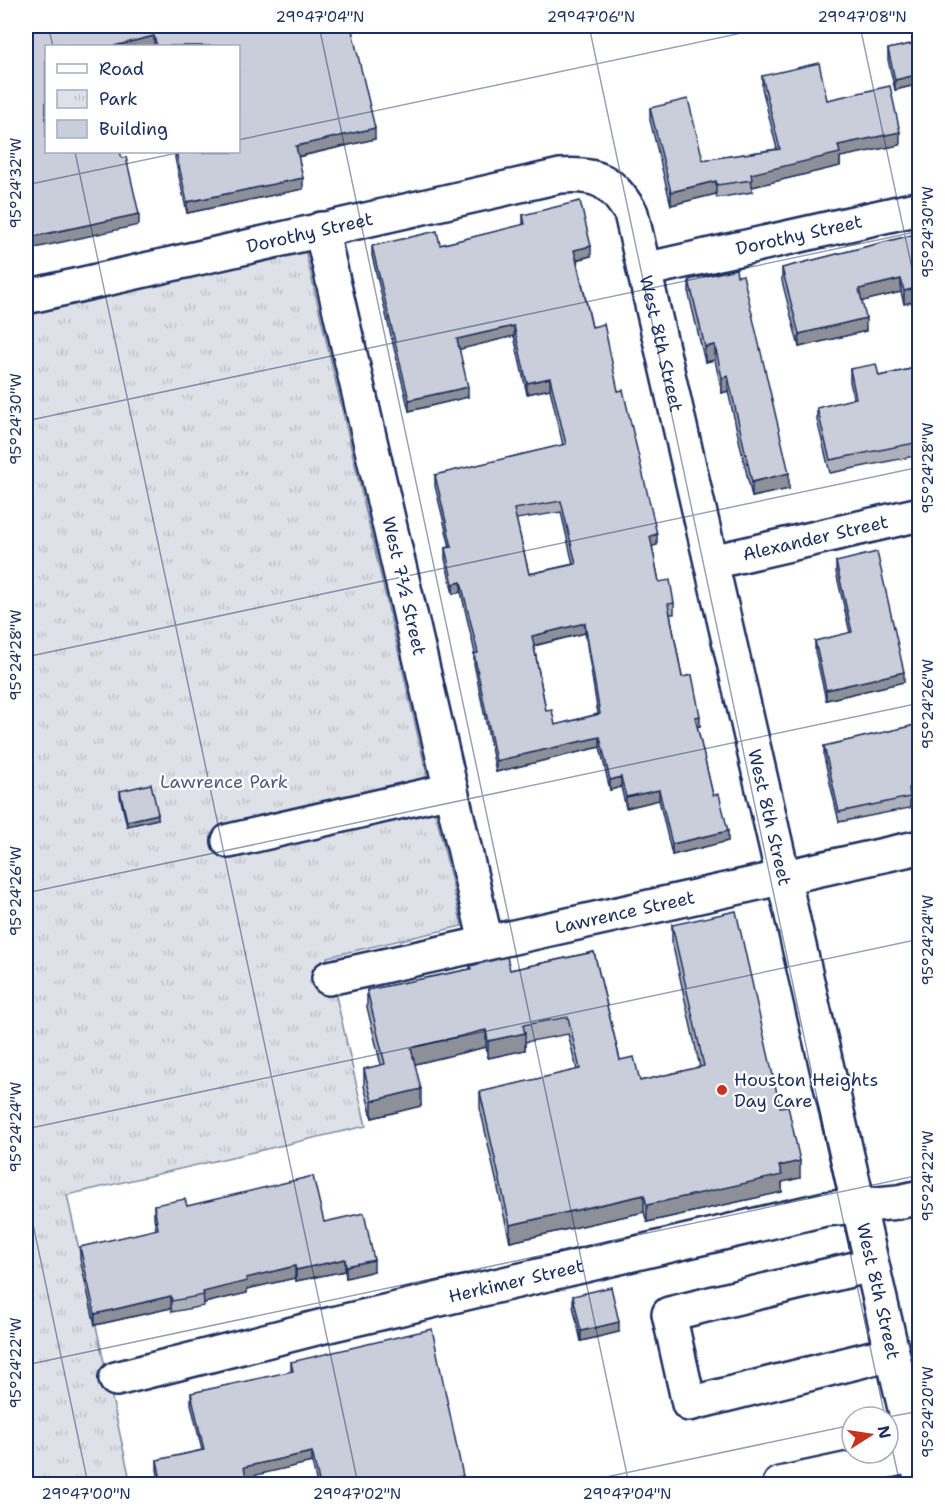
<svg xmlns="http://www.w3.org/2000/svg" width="945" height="1510" viewBox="0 0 945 1510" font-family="'Shantell Sans',sans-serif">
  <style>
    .park { fill: url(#park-tufts); stroke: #7c88a2; stroke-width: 1.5 }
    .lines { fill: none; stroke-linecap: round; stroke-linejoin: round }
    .minor-casing { stroke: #1b2f5e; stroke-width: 38 }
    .minor { stroke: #fff; stroke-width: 33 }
    .wall { fill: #aeb1bb; stroke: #1b2f5e; stroke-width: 1.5; fill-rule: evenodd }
    .shaded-wall { fill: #8d9099; stroke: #1b2f5e; stroke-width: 1.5 }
    .building { fill: #caceda; stroke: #1b2f5e; stroke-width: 1.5; fill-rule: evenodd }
    .ticks { fill: none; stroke: #1b2f5e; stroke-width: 1.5; stroke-opacity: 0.45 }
    .poi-dot { fill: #c8321e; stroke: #fff; stroke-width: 2 }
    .labels { text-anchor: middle; stroke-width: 4.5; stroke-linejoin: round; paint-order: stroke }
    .street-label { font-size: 18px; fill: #1b2f5e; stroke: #fff }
    .park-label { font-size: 18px; fill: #4c5c80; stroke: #fff }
    .poi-label { font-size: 18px; fill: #1b2f5e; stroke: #fff; text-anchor: start }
    .neatline { fill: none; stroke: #1b2f5e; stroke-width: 2 }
    .ticks-label { font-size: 15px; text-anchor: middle; fill: #1b2f5e }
  </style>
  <defs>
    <pattern id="park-tufts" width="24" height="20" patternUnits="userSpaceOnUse" patternTransform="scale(1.5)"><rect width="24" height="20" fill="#dee1e7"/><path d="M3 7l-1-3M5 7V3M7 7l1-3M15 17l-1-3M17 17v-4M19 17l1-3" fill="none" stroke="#bec1c9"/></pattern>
  </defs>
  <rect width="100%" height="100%" fill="#fff"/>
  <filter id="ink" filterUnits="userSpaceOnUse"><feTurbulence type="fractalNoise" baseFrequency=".0167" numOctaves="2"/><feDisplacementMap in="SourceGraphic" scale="12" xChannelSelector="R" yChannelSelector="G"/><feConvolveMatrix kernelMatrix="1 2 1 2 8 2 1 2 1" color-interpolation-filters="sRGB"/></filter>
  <g filter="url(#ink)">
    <path class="park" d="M304,245L462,926L327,957L366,1126L67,1195L131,1484H26V310Z"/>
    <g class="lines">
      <g class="minor-casing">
        <g id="minor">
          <path d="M321,229L486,942"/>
          <path id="s1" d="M644,270L920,208"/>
          <path id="s2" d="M26,297L560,176C599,173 611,181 631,213L920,1474"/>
          <path id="s3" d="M712,562L920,514"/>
          <path d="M229,841L451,790"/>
          <path id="s4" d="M329,978L920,847"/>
          <path d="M871,1265L669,1314L689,1404L892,1353"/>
          <path id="s5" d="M116,1379L320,1327L825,1209L898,1202L920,1197"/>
          <path d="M780,1484L920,1454"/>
        </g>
      </g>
      <use href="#minor" class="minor"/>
    </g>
    <path class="wall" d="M26,26H351L375,139L298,157L303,189L187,213L175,158V152H238V46H46L139,225Z
      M920,42V84L895,90L888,60V49Z
      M762,76L827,100L900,145L840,157V166L752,187V192L717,198L716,194L671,205L650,120V108L703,160L777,149L762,88Z
      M523,215L591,256L577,260L592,327L618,391L657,545L652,546L659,582L674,603V614H670L682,677L700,726L697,727L713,795L728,841L672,855L659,800L626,808L621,787L610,790L600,747L496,772L474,664V654L475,653L461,592L453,594L445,559V548L450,547L435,486V475L563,445L550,389L527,394L514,336L459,349L468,397L409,411L372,256V246L440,245L523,225ZM561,512L573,564L529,574L516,519ZM585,633L598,714L555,725L546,711L534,646Z
      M920,233L904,304L901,292L862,301L866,331L799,347L782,281V268Z
      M689,280L789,489L752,497L728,391L722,393L715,360L705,362L689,295Z
      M920,367V455L830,473L817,420V408L854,399L850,382V369L879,376Z
      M836,562L904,682L826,700L815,651V641L850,633L836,572Z
      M920,724V796L910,798V808L839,822L824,757V746Z
      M120,791L158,819L127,826L120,796Z
      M920,908V942L914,920V909Z
      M672,925L780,1107L800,1178L782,1182V1192L647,1222L644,1212L510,1242L480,1108V1092L577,1070L568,1034L525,1042V1050L488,1058L486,1047L415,1064L421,1106L372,1118L364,1086V1069L381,1065L367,1007V990L470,969V966L510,970L594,952L620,1060L640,1081L700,1067L672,942Z
      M154,1205L187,1206L324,1222L374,1271L346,1278L345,1271L296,1281L295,1278L247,1289V1293L204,1303V1306L172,1312L171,1308L95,1325L80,1259V1247L156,1230L154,1217Z
      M573,1296L619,1332L581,1341L573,1306Z
      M291,1362L463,1485H317L312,1462L246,1477L248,1485H160L157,1470V1460L202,1450L191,1404V1393L291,1372Z"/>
    <path class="shaded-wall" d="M154,36V46H114Z
      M920,74V84L895,90V80Z
      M375,128V139L296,157V146Z
      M900,132V145L840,157V166L752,187L751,174L838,145Z
      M303,178V189L187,213V202Z
      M716,181V194L671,205V192Z
      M139,214V225L26,250V238Z
      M591,246V256L574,260V250Z
      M901,279V292L859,302V289Z
      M920,287V300L904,304V291Z
      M866,318V331L799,347V334Z
      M514,326V336L457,350V339Z
      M715,345V360L705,362V347Z
      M728,376V391L722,393V378Z
      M550,378V389L527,394V383Z
      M468,387V397L409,411V400Z
      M789,473V489L752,497V482Z
      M657,534V545L650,547V536Z
      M461,582V592L453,594V584Z
      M585,623V633L532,646V636Z
      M904,672V682L826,700V690Z
      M700,716V726L695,727V717Z
      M600,737V747L496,772V761Z
      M621,777V787L610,790V780Z
      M920,786V796L910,798L909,788Z
      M659,790V800L626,808V797Z
      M158,814V819L127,826V821Z
      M728,831V841L672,855V844Z
      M486,1030V1047L411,1065V1048Z
      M525,1033V1050L488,1058V1041Z
      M421,1089V1106L372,1118V1101Z
      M800,1161V1178L782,1182V1192L647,1222V1205L779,1166Z
      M644,1195V1212L510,1242V1225Z
      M345,1259V1271L296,1281V1270Z
      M374,1260V1271L346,1278V1266Z
      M295,1266V1278L247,1289V1293L204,1303L203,1292L246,1278Z
      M171,1296V1308L95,1325V1314Z
      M619,1322V1332L581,1341V1331Z
      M312,1452V1462L244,1478V1467Z
      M463,1476V1485H421Z"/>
    <path class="building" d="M26,26H351L375,128L296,146L303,178L187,202L176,152H238V46H157L154,36L114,46H46V152H120L122,158L126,157L139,214L26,238Z
      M920,42V74L895,80L888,49Z
      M819,63L827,100L890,86L900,132L838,145L840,153L751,174L752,180L717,185L716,181L671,192L650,108L688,99L703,160L780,149L762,76Z
      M580,201L591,246L574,250L592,327L604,324L618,391L623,390L657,534L650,536L659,582L670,580L674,603L668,604L682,677L692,675L700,716L695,717L713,795L719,794L728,831L672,844L659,790L626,797L621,777L610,780L600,737L496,761L474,654L478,653L461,582L453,584L445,548L452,547L435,475L566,444L550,378L527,383L514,326L457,339L468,387L409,400L372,246L437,231L440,245L525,224L523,215ZM561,501L576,564L529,574L514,509ZM585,623L600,714L555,725L552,710L546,711L532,636Z
      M920,233V287L904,291L901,279L859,289L866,318L799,334L782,268Z
      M736,269L737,276L743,275L789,473L752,482L728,376L722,378L715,345L705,347L689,280Z
      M876,364L879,376L920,367V442L830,460L817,408L856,398L850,369Z
      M877,552L904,672L826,690L815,641L852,632L836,562Z
      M920,724V786L909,788L910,797L839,812L824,746Z
      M151,784L158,814L127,821L120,791Z
      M920,908V931L914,909Z
      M736,911L780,1107L788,1106L800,1161L779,1166L782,1175L647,1205L644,1195L510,1225L480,1092L580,1069L568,1017L523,1025L525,1033L488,1041L486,1030L411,1048L421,1089L372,1101L364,1069L385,1064L367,990L471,969L470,966L507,957L510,970L594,952L620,1060L634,1057L640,1081L704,1066L672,925Z
      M313,1176L324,1222L364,1213L374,1260L346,1266L345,1259L296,1270L295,1266L246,1278L247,1281L203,1292L204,1295L172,1301L171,1296L95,1314L80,1247L158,1229L154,1205L185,1199L187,1206Z
      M611,1287L619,1322L581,1331L573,1296Z
      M432,1329L463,1476L421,1485H320L312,1452L244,1467L248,1485H162L157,1460L204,1450L191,1393L293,1371L291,1362Z"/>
  </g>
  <path class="ticks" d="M48,26L53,46M319,26L629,1484M589,26L885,1417M860,26L920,306M238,140L775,26M75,152L358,1484M26,185L182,152M26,421L920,231M26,657L920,467M26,893L920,703M26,1129L920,939M26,1191L88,1484M26,1365L920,1175M888,1417L920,1411M888,1430L900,1484M573,1484L852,1425"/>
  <circle class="poi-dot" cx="722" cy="1090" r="6"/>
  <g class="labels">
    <g class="street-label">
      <text dy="6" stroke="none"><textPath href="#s2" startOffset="291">Dorothy Street</textPath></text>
      <text dy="6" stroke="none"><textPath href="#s1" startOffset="159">Dorothy Street</textPath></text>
      <text dy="6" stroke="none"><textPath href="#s2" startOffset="768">West 8th Street</textPath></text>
      <text dy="6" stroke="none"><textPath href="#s3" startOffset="106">Alexander Street</textPath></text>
      <text transform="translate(404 586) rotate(77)" y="6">West 7½ Street</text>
      <text dy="6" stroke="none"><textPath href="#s2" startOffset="1254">West 8th Street</textPath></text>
      <text dy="6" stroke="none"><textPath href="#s4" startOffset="303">Lawrence Street</textPath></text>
      <text dy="6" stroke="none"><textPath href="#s5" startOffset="412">Herkimer Street</textPath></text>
      <text dy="6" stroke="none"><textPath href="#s2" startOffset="1740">West 8th Street</textPath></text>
    </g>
    <g class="park-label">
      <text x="224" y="788">Lawrence Park</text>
    </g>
    <g class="poi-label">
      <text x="734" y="1086">Houston Heights<tspan x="734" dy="21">Day Care</tspan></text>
    </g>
  </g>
  <rect width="945" height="1510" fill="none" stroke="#fff" stroke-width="66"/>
  <rect x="45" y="45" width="195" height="108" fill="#ffffff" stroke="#a4acbf" stroke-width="1.5"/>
  <rect x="57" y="64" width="30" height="9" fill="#ffffff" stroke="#a4acbf" stroke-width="1.5"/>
  <text x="99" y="75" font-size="18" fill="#1b2f5e">Road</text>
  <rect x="57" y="90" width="30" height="18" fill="url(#park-tufts)" stroke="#a4acbf" stroke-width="1.5"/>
  <text x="99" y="105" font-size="18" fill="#1b2f5e">Park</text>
  <rect x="57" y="120" width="30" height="18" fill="#caceda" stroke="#a4acbf" stroke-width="1.5"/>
  <text x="99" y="135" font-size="18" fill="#1b2f5e">Building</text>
  <g transform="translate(870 1435) rotate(78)"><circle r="28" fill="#ffffff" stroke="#a4acbf" stroke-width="1.5"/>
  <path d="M0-4.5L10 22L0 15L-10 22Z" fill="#c8321e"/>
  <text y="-9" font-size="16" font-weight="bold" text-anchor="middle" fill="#1b2f5e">N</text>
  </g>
  <rect x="33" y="33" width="879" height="1444" class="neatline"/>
  <g class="ticks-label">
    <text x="320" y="22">29°47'04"N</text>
    <text x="591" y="22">29°47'06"N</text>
    <text x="862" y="22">29°47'08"N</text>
    <text transform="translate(16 183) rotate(-90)" y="5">95°24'32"W</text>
    <text transform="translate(928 232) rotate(-90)" y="5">95°24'30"W</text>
    <text transform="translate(16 419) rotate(-90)" y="5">95°24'30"W</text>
    <text transform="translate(928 468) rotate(-90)" y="5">95°24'28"W</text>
    <text transform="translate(16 655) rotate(-90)" y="5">95°24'28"W</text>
    <text transform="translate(928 704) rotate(-90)" y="5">95°24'26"W</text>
    <text transform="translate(16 891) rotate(-90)" y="5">95°24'26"W</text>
    <text transform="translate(928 940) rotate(-90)" y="5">95°24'24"W</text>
    <text transform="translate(16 1127) rotate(-90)" y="5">95°24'24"W</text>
    <text transform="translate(928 1176) rotate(-90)" y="5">95°24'22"W</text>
    <text transform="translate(16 1363) rotate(-90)" y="5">95°24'22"W</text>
    <text transform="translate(928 1412) rotate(-90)" y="5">95°24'20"W</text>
    <text x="86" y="1499">29°47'00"N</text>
    <text x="357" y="1499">29°47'02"N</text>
    <text x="627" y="1499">29°47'04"N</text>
  </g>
</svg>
